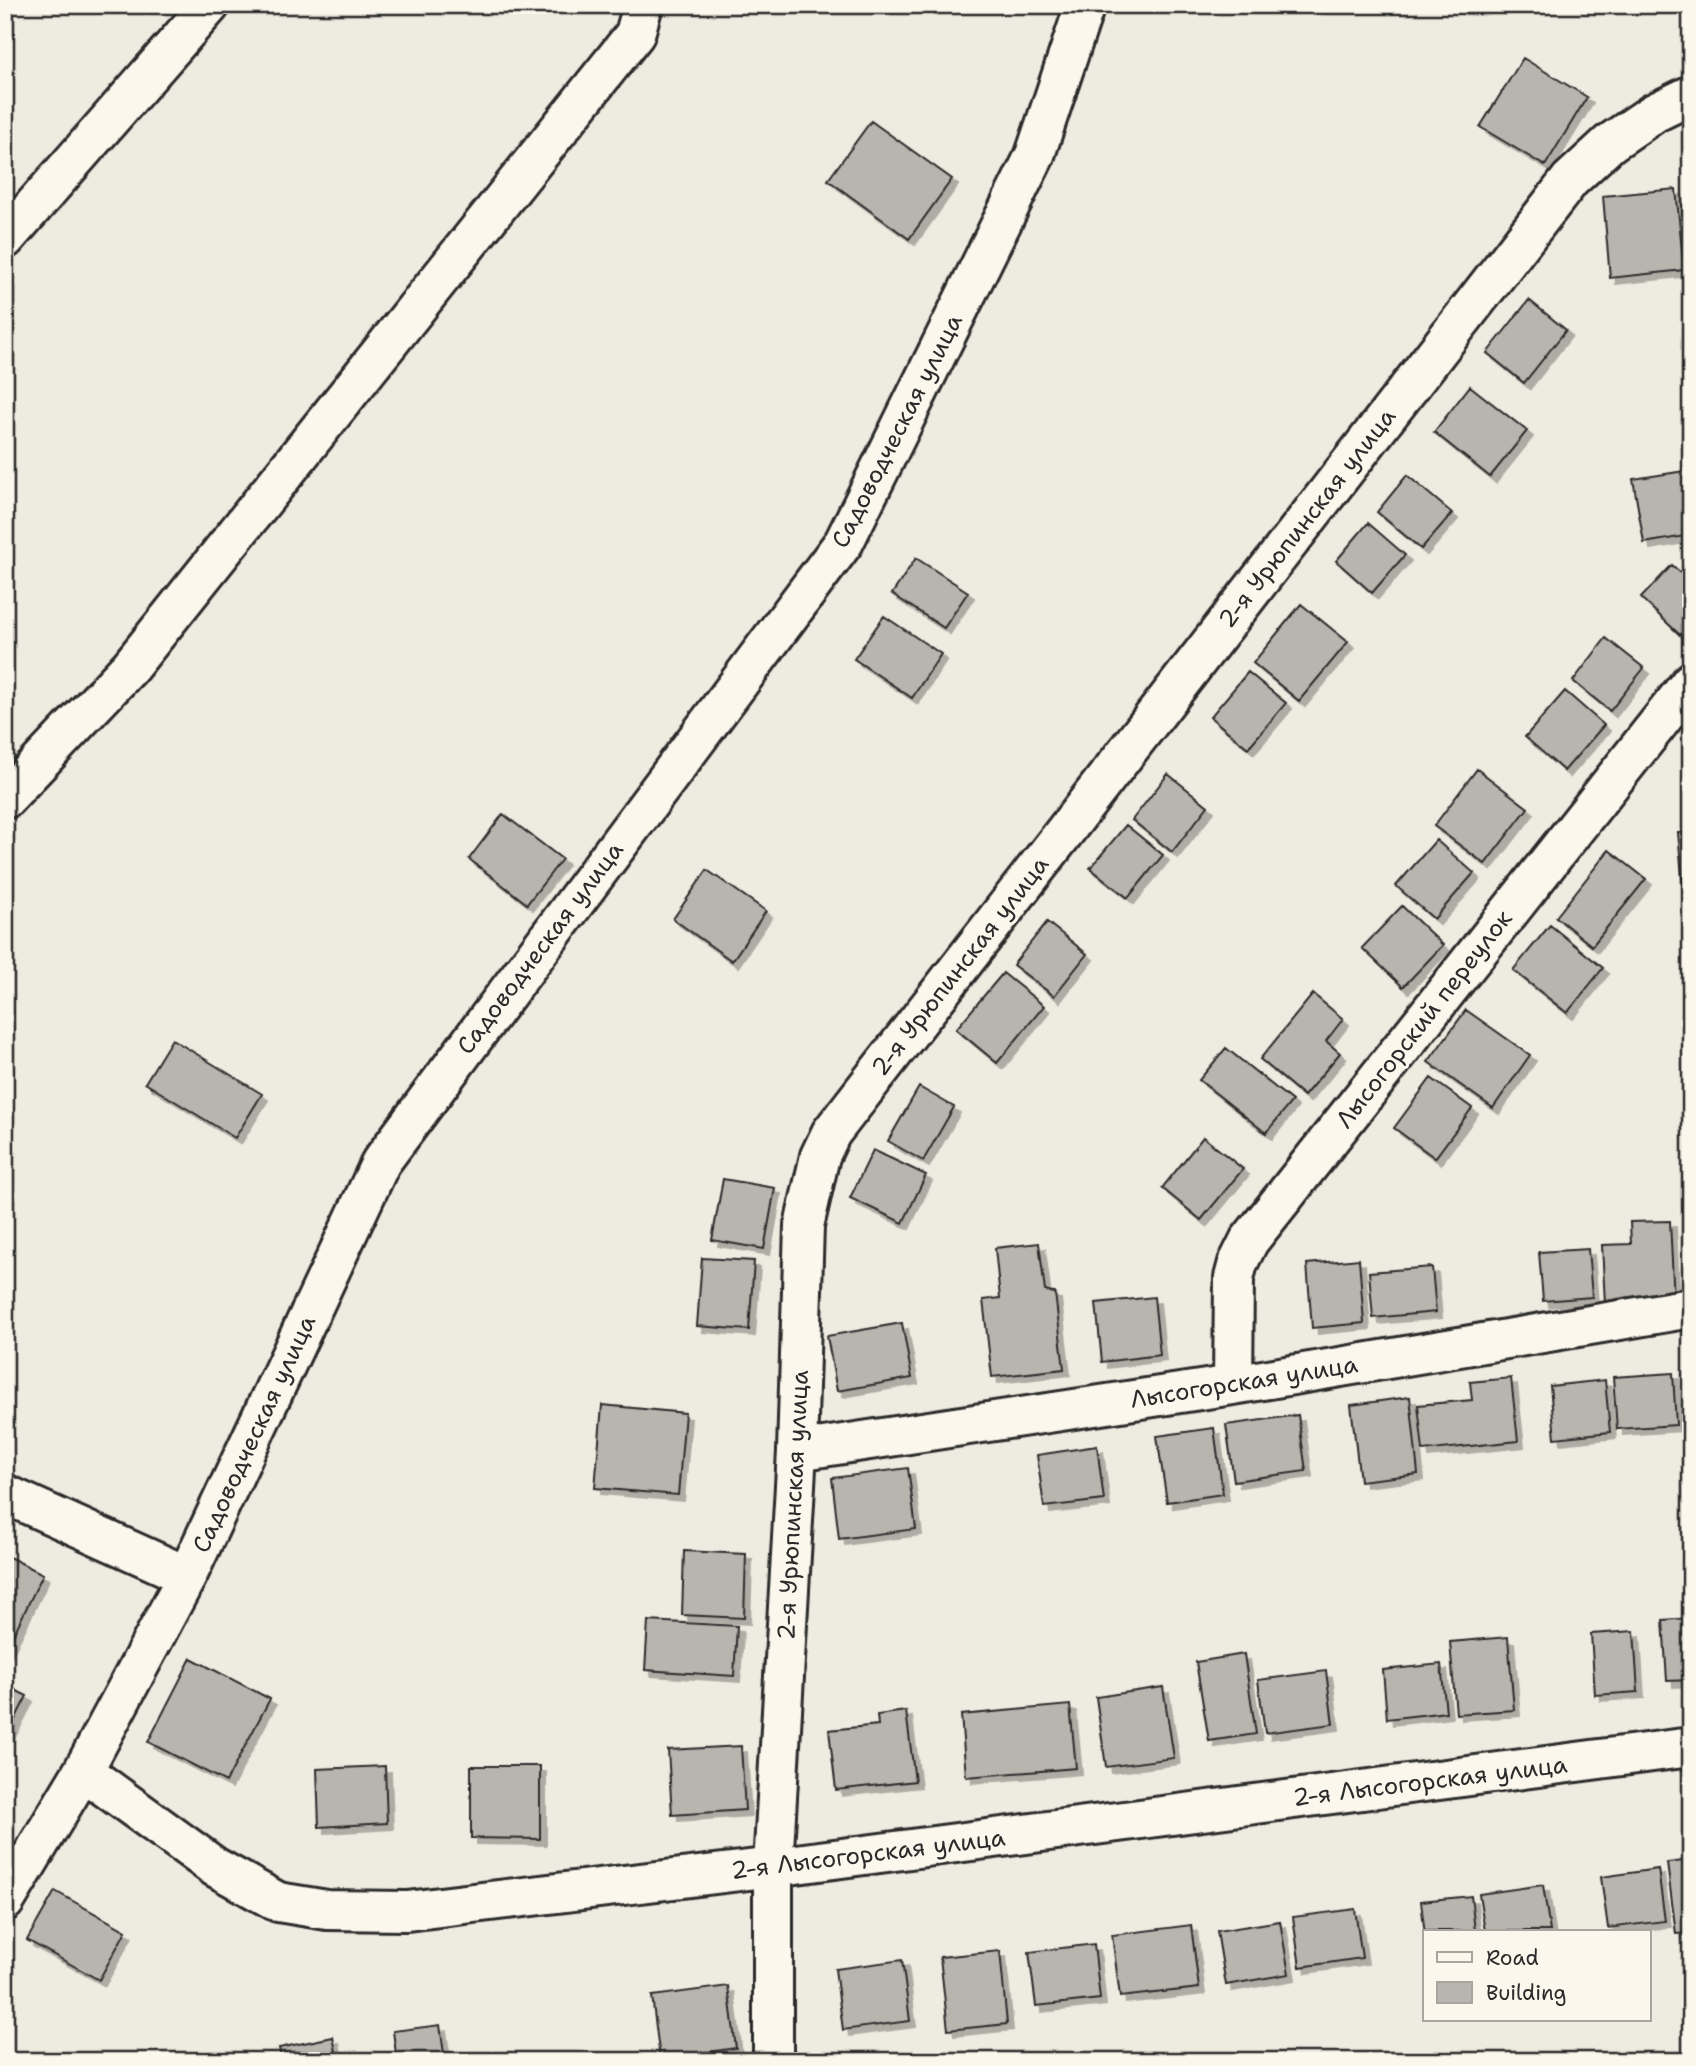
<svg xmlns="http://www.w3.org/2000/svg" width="1696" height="2066" viewBox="0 0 1696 2066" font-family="'Shantell Sans',sans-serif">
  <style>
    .building { fill: #b8b5ae; stroke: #2b2b2b; stroke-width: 2; filter: url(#shadow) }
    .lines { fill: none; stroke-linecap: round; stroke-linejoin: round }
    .minor-casing { stroke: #2b2b2b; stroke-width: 44 }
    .minor { stroke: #fbf7ec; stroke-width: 38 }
    .labels { text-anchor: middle; stroke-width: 6; stroke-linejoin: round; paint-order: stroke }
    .street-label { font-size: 24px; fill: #2b2b2b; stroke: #fbf7ec }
  </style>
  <defs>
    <filter id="shadow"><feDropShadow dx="6" dy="6" stdDeviation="0" flood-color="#0004"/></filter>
  </defs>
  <rect width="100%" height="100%" fill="#eeebe0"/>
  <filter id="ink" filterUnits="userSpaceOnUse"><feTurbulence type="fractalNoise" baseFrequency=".0143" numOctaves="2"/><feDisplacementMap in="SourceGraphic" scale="14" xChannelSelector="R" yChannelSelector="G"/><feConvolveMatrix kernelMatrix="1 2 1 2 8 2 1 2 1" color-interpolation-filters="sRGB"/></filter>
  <g filter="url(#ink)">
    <path class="building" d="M1523,58L1587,97L1545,166L1480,127Z
      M871,121L952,179L909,239L828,180Z
      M1676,189L1684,270L1610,278L1603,196Z
      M1529,300L1566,330L1524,383L1487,353Z
      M1470,386L1527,431L1490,477L1434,432Z
      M1691,470V535L1644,543L1633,479Z
      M1407,475L1452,513L1421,549L1377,512Z
      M1368,523L1405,555L1372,593L1336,561Z
      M916,558L968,592L944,628L892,594Z
      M1672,565L1691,582V624L1680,635L1641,598Z
      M1301,604L1348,642L1299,701L1253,663Z
      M884,616L941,654L912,698L854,659Z
      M1606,638L1644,668L1610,711L1573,681Z
      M1248,672L1286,703L1248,748L1210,717Z
      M1565,691L1604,725L1564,771L1525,737Z
      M1477,769L1528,808L1485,864L1434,826Z
      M1168,774L1208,806L1172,852L1132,820Z
      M503,814L562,859L527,904L469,859Z
      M1126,825L1163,855L1128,898L1090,868Z
      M1691,832V895L1684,896L1678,833Z
      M1436,840L1474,873L1434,919L1396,886Z
      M1609,850L1646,879L1592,946L1556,917Z
      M707,870L766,911L732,961L673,919Z
      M1402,906L1443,945L1403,987L1362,948Z
      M1047,922L1087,954L1054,996L1013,965Z
      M1550,925L1603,968L1567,1013L1513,970Z
      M1003,973L1044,1006L997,1063L956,1029Z
      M1313,994L1343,1019L1326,1041L1340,1053L1304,1096L1260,1059Z
      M1466,1010L1530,1055L1493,1108L1428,1062Z
      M172,1039L262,1094L235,1138L145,1083Z
      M1226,1048L1292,1101L1266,1133L1199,1080Z
      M1431,1078L1472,1108L1435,1158L1394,1128Z
      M919,1087L954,1107L923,1161L888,1141Z
      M1203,1137L1243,1169L1201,1220L1162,1188Z
      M873,1150L926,1175L903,1223L850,1198Z
      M723,1179L775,1188L764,1249L712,1240Z
      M1670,1221L1674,1301L1605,1304L1602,1245L1631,1244L1630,1222Z
      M1039,1243L1045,1291L1055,1293L1064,1369L992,1377L983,1300L1000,1298L995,1248Z
      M1588,1249L1592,1297L1543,1301L1539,1252Z
      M702,1258L754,1261L749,1330L697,1326Z
      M1359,1259L1364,1323L1312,1328L1307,1264Z
      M1432,1267L1436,1312L1373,1318L1369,1272Z
      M1154,1297L1160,1355L1102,1362L1096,1303Z
      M902,1323L912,1378L837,1391L827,1336Z
      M1673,1373L1676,1425L1617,1429L1613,1377Z
      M1511,1378L1518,1441L1423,1451L1418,1405L1472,1400L1470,1382Z
      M1605,1380L1610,1432L1555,1438L1550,1386Z
      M1410,1397L1418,1474L1360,1481L1351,1405Z
      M602,1405L685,1413L678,1495L595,1488Z
      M1298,1415L1306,1471L1234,1481L1226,1425Z
      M1214,1428L1223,1494L1167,1502L1157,1436Z
      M1097,1446L1104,1500L1044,1507L1037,1455Z
      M908,1468L916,1529L839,1539L832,1478Z
      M684,1551L746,1554L744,1618L682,1615Z
      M5,1555L43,1574L6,1650H5Z
      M1691,1618V1680L1667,1681L1663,1620Z
      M648,1621L737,1626L734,1676L645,1670Z
      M1634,1631L1638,1692L1595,1695L1591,1634Z
      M1508,1637L1514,1710L1456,1714L1450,1642Z
      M1244,1654L1256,1734L1209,1741L1196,1662Z
      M191,1658L270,1699L226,1782L148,1742Z
      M1441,1664L1446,1712L1387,1719L1383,1670Z
      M1326,1671L1333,1724L1265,1733L1258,1680Z
      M5,1685L27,1696L6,1737H5Z
      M1163,1687L1174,1758L1106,1767L1096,1697Z
      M1070,1705L1076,1768L966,1777L961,1715Z
      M906,1711L915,1781L836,1790L829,1730L878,1725L877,1715Z
      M741,1746L745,1810L672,1815L668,1750Z
      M385,1766L387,1823L319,1827L317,1769Z
      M471,1766H540V1839L471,1838Z
      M1691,1860V1933L1676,1934L1667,1863Z
      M1658,1869L1665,1921L1608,1928L1601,1877Z
      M1543,1885L1550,1931H1485L1479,1894Z
      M55,1891L126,1931L99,1980L27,1940Z
      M1471,1896L1475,1931H1425V1935L1421,1901Z
      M1355,1909L1362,1958L1300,1967L1293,1917Z
      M1280,1921L1289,1974L1226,1985L1217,1931Z
      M1191,1925L1199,1988L1120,1997L1112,1935Z
      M1094,1944L1100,1999L1036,2006L1029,1952Z
      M1000,1951L1007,2024L948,2030L940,1957Z
      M902,1960L910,2021L843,2030L835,1969Z
      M728,1986L736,2048L660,2059L652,1996Z
      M440,2025L445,2061H397L393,2031Z
      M333,2037L338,2061H282L279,2048Z"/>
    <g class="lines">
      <g class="minor-casing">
        <path id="minor" d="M5,239L210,5
          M5,799L130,667L635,34L643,5
          M1233,1385L1234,1278L1238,1263L1249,1241L1691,682
          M797,1451L1233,1385L1691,1308
          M5,1494L187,1576
          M83,1771L215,1867L278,1902L327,1910L407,1911L773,1867L1691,1747
          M5,1901L83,1771L187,1576L381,1162L844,542L1035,155L1085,5
          M773,2061V1867L797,1451L804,1226L820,1156L831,1133L1570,180L1610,143L1654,113L1691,95"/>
      </g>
      <use href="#minor" class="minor"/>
    </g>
  </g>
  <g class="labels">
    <g class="street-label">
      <text transform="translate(897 431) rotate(-63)" y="8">Садоводческая улица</text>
      <text transform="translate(1307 518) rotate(-52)" y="8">2-я Урюпинская улица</text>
      <text transform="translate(540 948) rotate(-53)" y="8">Садоводческая улица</text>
      <text transform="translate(960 966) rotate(-52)" y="8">2-я Урюпинская улица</text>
      <text transform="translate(1424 1019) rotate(-52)" y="8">Лысогорский переулок</text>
      <text transform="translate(1244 1382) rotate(-9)" y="8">Лысогорская улица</text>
      <text transform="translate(254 1434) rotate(-65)" y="8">Садоводческая улица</text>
      <text transform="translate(793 1505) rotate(-87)" y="8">2-я Урюпинская улица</text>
      <text transform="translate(1430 1781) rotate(-7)" y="8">2-я Лысогорская улица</text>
      <text transform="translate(868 1854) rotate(-7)" y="8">2-я Лысогорская улица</text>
    </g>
  </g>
  <rect width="1696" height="2066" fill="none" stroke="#fbf7ec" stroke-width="28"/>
  <rect x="14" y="14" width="1668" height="2038" fill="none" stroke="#2b2b2b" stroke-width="2.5" filter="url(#ink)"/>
  <rect x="1423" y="1930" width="228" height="91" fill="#fbf7ec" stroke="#a8a59f" stroke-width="2"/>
  <rect x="1437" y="1952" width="35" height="10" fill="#fbf7ec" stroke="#a8a59f" stroke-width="2"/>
  <text x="1486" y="1965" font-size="21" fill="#2b2b2b">Road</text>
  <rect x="1437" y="1982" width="35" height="21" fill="#b8b5ae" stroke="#a8a59f" stroke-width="2"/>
  <text x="1486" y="2000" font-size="21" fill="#2b2b2b">Building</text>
</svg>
